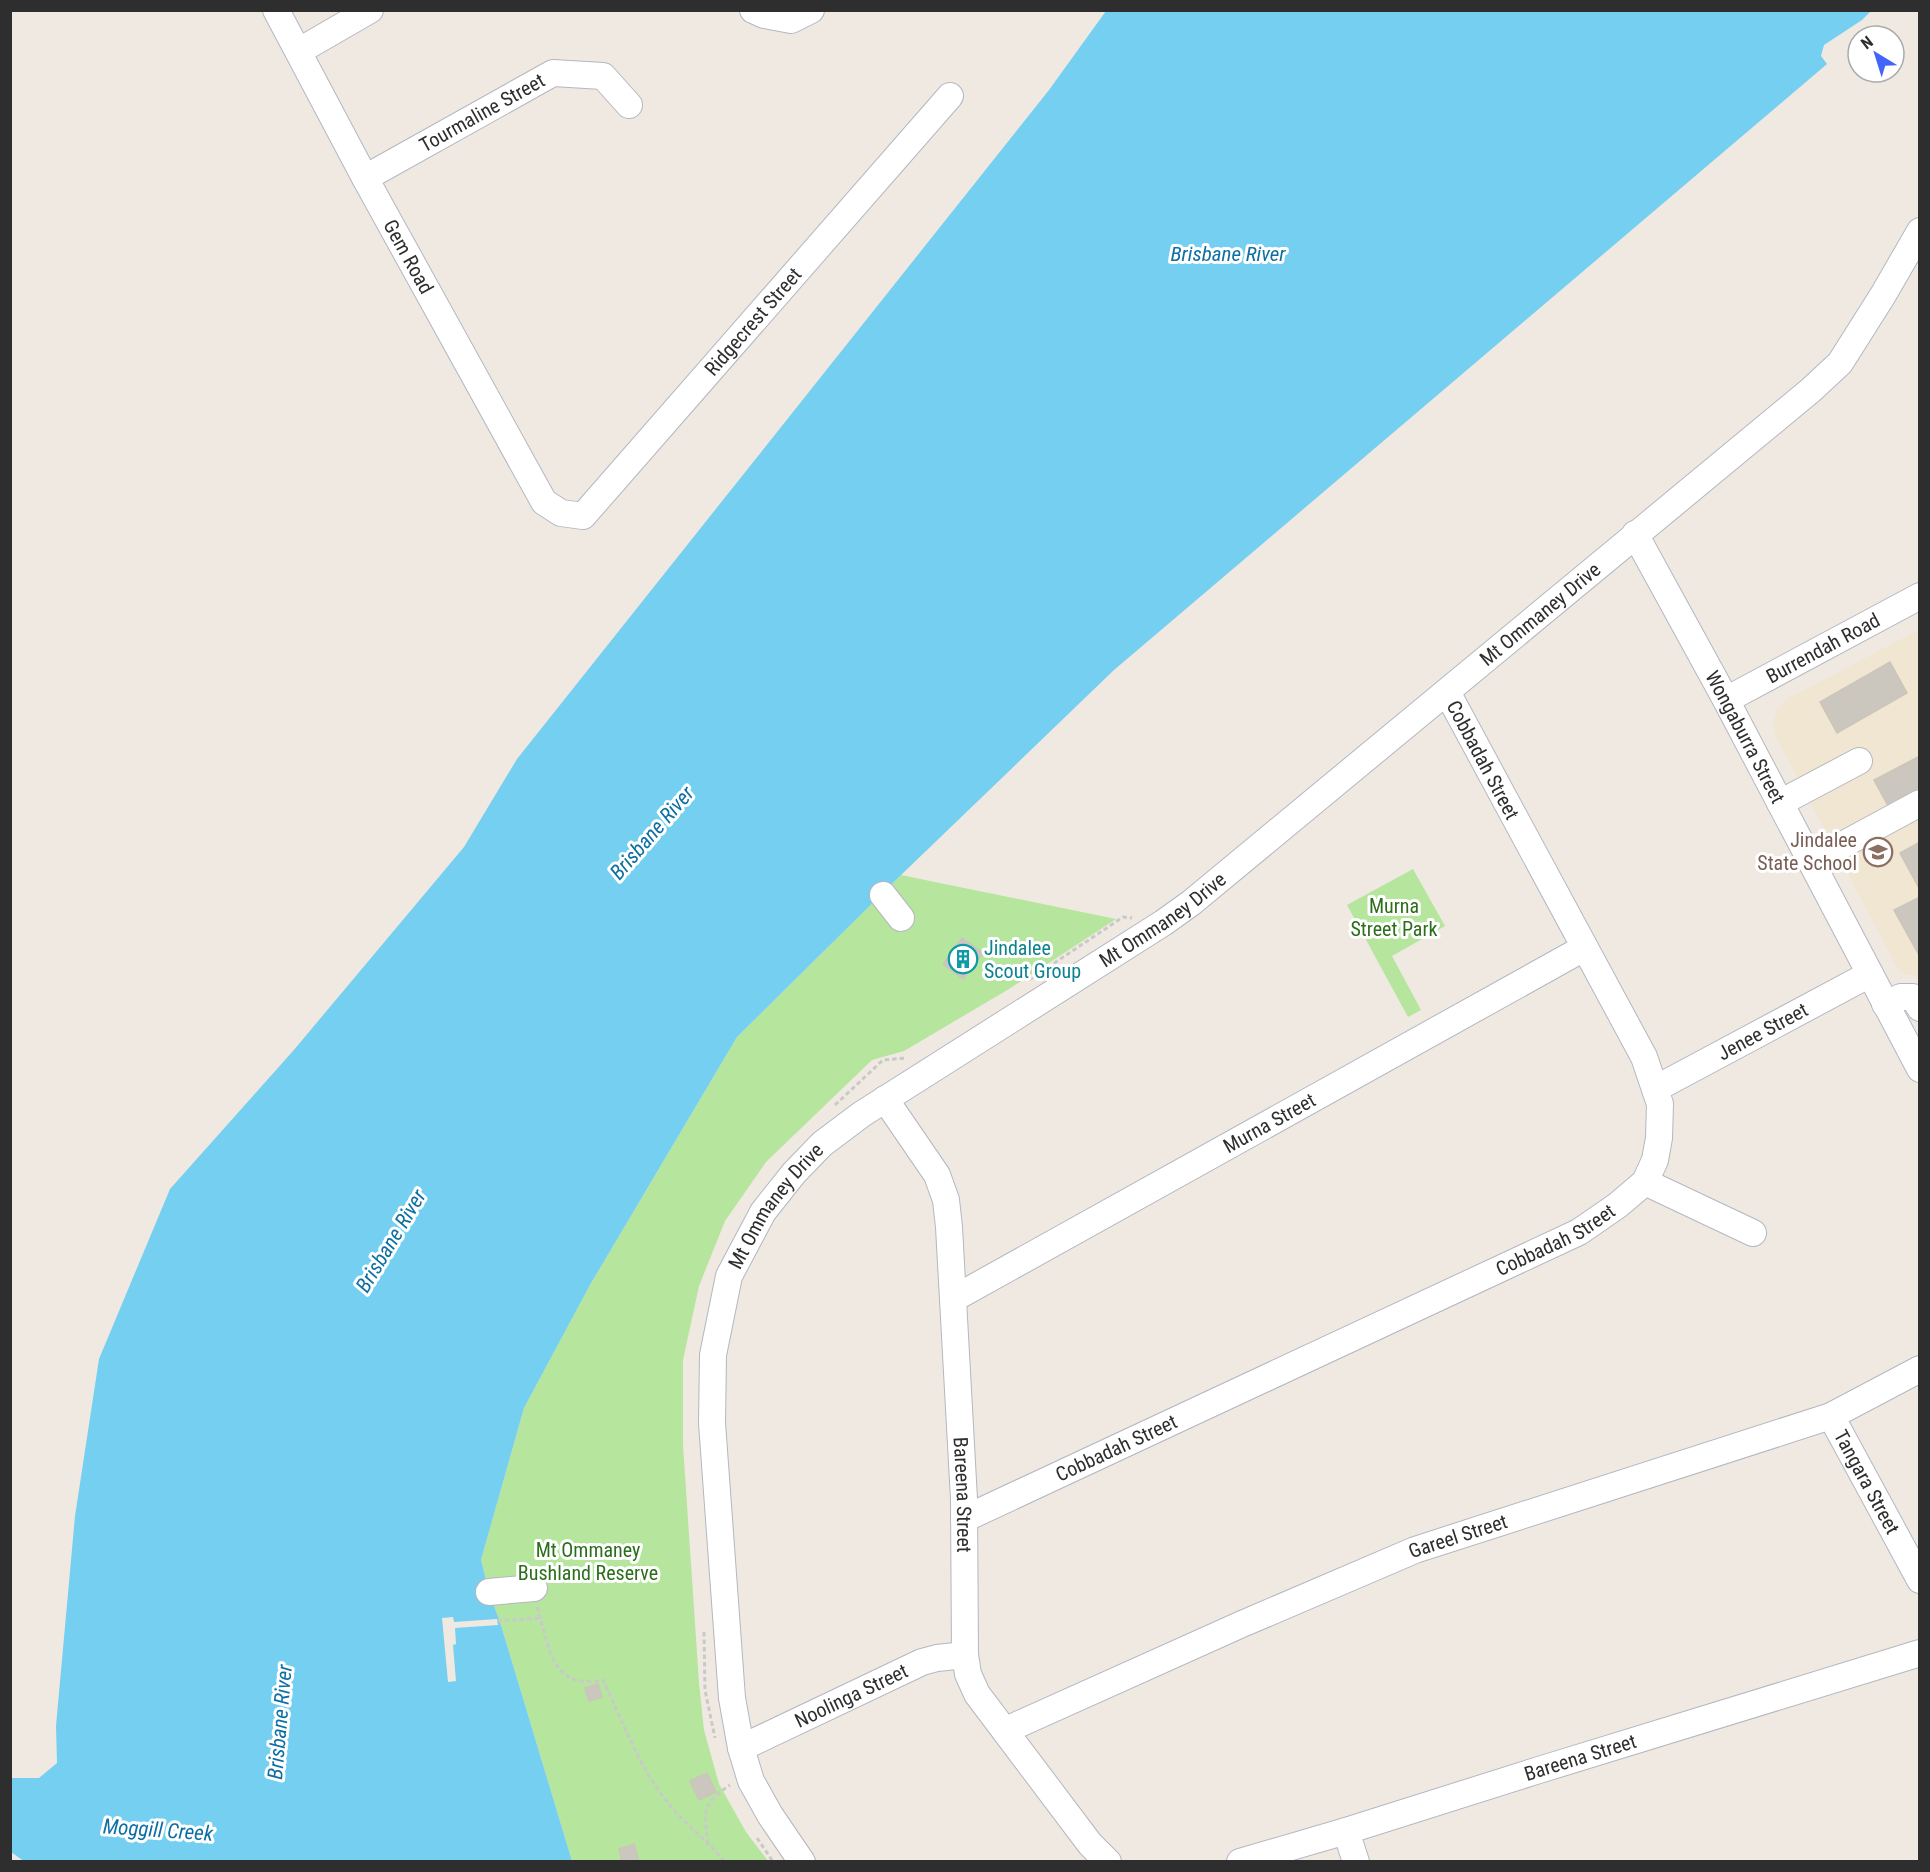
<svg xmlns="http://www.w3.org/2000/svg" width="1930" height="1872" viewBox="0 0 1930 1872" font-family="'Roboto Condensed',sans-serif">
  <style>
    .education { fill: #f0e6d1 }
    .green { fill: #b6e59e }
    .water { fill: #75cff0 }
    .pier { fill: #efe9e1 }
    .building { fill: #cbc7bf; stroke: #cbc5ba; stroke-width: 1.5 }
    .lines { fill: none; stroke-linecap: round; stroke-linejoin: round }
    .minor-casing { stroke: #b4b7c1; stroke-width: 28 }
    .path { stroke: #c9c9c9; stroke-width: 3; stroke-dasharray: 4.5 3; stroke-linecap: butt }
    .minor { stroke: #fff; stroke-width: 26 }
    .labels { text-anchor: middle; stroke-width: 6; stroke-linejoin: round; paint-order: stroke }
    .street-label { font-size: 20px; fill: #2e2e2e; stroke: #fff }
    .education-label { font-size: 20px; fill: #785e54; stroke: #fff; text-anchor: end }
    .park-label { font-size: 20px; fill: #2c6e1b; stroke: #fff }
    .culture-label { font-size: 20px; fill: #0d838f; stroke: #fff; text-anchor: start }
    .water-label { font-size: 21px; font-style: italic; fill: #0d6fa3; stroke: #fff }
  </style>
  <rect width="100%" height="100%" fill="#efe9e1"/>
  <path class="education" d="M1919,630V976L1903,974L1897,967L1776,737L1773,723L1777,710L1787,699Z"/>
  <path class="green" d="M1413,869L1445,926L1392,956L1421,1010L1408,1017L1347,905Z
    M901,875L1116,919L1009,989L904,1051L872,1060L766,1162L725,1221L699,1286L683,1360V1445L699,1683L704,1730L719,1784L746,1832L768,1861H572L500,1622L489,1592L481,1560L524,1408L590,1285L737,1037Z"/>
  <path class="water" d="M1106,11H1871L1862,20L1824,45L1821,56L1827,64L1114,670L901,875L737,1037L590,1285L524,1408L481,1560L489,1592L500,1622L572,1861L25,1862L11,1852V1778H39L57,1763L56,1726L75,1516L99,1359L170,1189L293,1051L464,847L517,759L1049,90Z"/>
  <path class="pier" d="M453,1617L454,1622L497,1619L498,1625L455,1628L456,1644L453,1645L456,1681L448,1682L442,1618Z"/>
  <path class="building" d="M1890,662L1907,693L1837,733L1820,702Z
    M1920,756V787L1887,804L1874,780Z
    M1920,842V890L1900,853Z
    M1920,897V957L1894,910Z
    M962,938L983,953L963,979L943,964Z
    M598,1684L602,1697L589,1701L585,1688Z
    M707,1773L716,1792L699,1800L690,1781Z
    M634,1844L639,1862H622L619,1849Z"/>
  <g class="lines">
    <g class="minor-casing">
      <g id="minor">
        <path id="s1" d="M276,10L365,178L544,502L561,513L583,516L950,96"/>
        <path d="M753,10L764,15L791,20L811,10"/>
        <path d="M299,51L370,10"/>
        <path id="s2" d="M365,178L553,73L603,76L629,105"/>
        <path id="s3" d="M1635,534L1726,700L1920,1069"/>
        <path id="s4" d="M1726,700L1920,596"/>
        <path d="M1780,803L1859,761"/>
        <path d="M1811,862L1920,803"/>
        <path d="M883,895L901,918"/>
        <path d="M1885,1004L1901,997H1913L1920,1008"/>
        <path id="s5" d="M1655,1089L1870,974"/>
        <path id="s6" d="M885,1099L937,1175L946,1200L949,1227L964,1499L965,1655L968,1674L977,1694L1090,1844L1108,1862"/>
        <path d="M1645,1182L1753,1233"/>
        <path id="s7" d="M953,1299L1584,948"/>
        <path id="s8" d="M1831,1416L1920,1580"/>
        <path id="s9" d="M964,1519L1579,1232L1618,1205L1645,1182L1655,1160L1659,1138L1660,1104L1644,1057L1447,692"/>
        <path d="M489,1592L534,1588"/>
        <path id="s10" d="M1006,1730L1242,1624L1415,1550L1831,1416L1920,1369"/>
        <path id="s11" d="M741,1748L922,1662L937,1658L965,1655"/>
        <path d="M1346,1831L1356,1862"/>
        <path id="s12" d="M802,1862L770,1815L751,1781L741,1748L732,1698L712,1423L713,1355L729,1276L763,1212L794,1173L822,1144L862,1114L1163,923L1191,903L1811,390L1840,363L1883,295L1920,231"/>
        <path id="s13" d="M1240,1862L1346,1831L1539,1770L1920,1653"/>
      </g>
    </g>
    <path class="path" d="M1029,980L1123,917L1132,918
      M835,1105L883,1060L907,1058
      M537,1607C549,1645 550,1691 603,1680C620,1716 634,1753 656,1787C675,1816 703,1836 725,1862
      M497,1621L540,1618
      M704,1632L705,1690L715,1738
      M757,1838L772,1860
      M708,1844C704,1811 701,1805 730,1785"/>
    <use href="#minor" class="minor"/>
  </g>
  <defs>
    <g id="school-ring" transform="scale(1.5)"><circle r="9.5" fill="#fff" stroke="#8d6e63" stroke-width="1.5"/><path d="M0-5L7-2L0 1L-7-2ZM-4 1L0 2.5L4 1V4Q0 6-4 4Z" fill="#8d6e63"/></g>
    <g id="building-ring" transform="scale(1.5)"><circle r="9.5" fill="#fff" stroke="#0f9aa8" stroke-width="1.5"/><path d="M-4-6H4V6H1V3H-1V6H-4ZM-2.5-4.3h1.7v1.8h-1.7ZM.8-4.3h1.7v1.8H.8ZM-2.5-1h1.7V.8h-1.7ZM.8-1h1.7V.8H.8Z" fill="#0f9aa8"/></g>
  </defs>
  <g fill-rule="evenodd">
    <use href="#school-ring" x="1878" y="852"/>
    <use href="#building-ring" x="963" y="959"/>
  </g>
  <g class="labels">
    <g class="street-label">
      <text dy="7" stroke="none"><textPath href="#s2" startOffset="134">Tourmaline Street</textPath></text>
      <text dy="7" stroke="none"><textPath href="#s1" startOffset="280">Gem Road</textPath></text>
      <text dy="7" stroke="none"><textPath href="#s1" startOffset="861">Ridgecrest Street</textPath></text>
      <text dy="7" stroke="none"><textPath href="#s12" startOffset="1662">Mt Ommaney Drive</textPath></text>
      <text dy="7" stroke="none"><textPath href="#s4" startOffset="110">Burrendah Road</textPath></text>
      <text dy="7" stroke="none"><textPath href="#s3" startOffset="231">Wongaburra Street</textPath></text>
      <text transform="translate(1483 760) rotate(62)" y="7">Cobbadah Street</text>
      <text dy="7" stroke="none"><textPath href="#s12" startOffset="1176">Mt Ommaney Drive</textPath></text>
      <text dy="7" stroke="none"><textPath href="#s5" startOffset="122">Jenee Street</textPath></text>
      <text dy="7" stroke="none"><textPath href="#s7" startOffset="362">Murna Street</textPath></text>
      <text dy="7" stroke="none"><textPath href="#s12" startOffset="690">Mt Ommaney Drive</textPath></text>
      <text dy="7" stroke="none"><textPath href="#s9" startOffset="654">Cobbadah Street</textPath></text>
      <text dy="7" stroke="none"><textPath href="#s9" startOffset="168">Cobbadah Street</textPath></text>
      <text dy="7" stroke="none"><textPath href="#s8" startOffset="75">Tangara Street</textPath></text>
      <text dy="7" stroke="none"><textPath href="#s6" startOffset="414">Bareena Street</textPath></text>
      <text dy="7" stroke="none"><textPath href="#s10" startOffset="492">Gareel Street</textPath></text>
      <text dy="7" stroke="none"><textPath href="#s11" startOffset="122">Noolinga Street</textPath></text>
      <text dy="7" stroke="none"><textPath href="#s13" startOffset="356">Bareena Street</textPath></text>
    </g>
    <g class="education-label">
      <text x="1857" y="847">Jindalee<tspan x="1857" dy="23">State School</tspan></text>
    </g>
    <g class="park-label">
      <text x="1394" y="913">Murna<tspan x="1394" dy="23">Street Park</tspan></text>
      <text x="588" y="1557">Mt Ommaney<tspan x="588" dy="23">Bushland Reserve</tspan></text>
    </g>
    <g class="culture-label">
      <text x="984" y="955">Jindalee<tspan x="984" dy="23">Scout Group</tspan></text>
    </g>
    <g class="water-label">
      <text x="1228" y="261">Brisbane River</text>
      <text transform="translate(652 833) rotate(-49)" y="7">Brisbane River</text>
      <text transform="translate(391 1241) rotate(-59)" y="7">Brisbane River</text>
      <text transform="translate(280 1722) rotate(-85)" y="7">Brisbane River</text>
      <text transform="translate(158 1830) rotate(4)" y="7">Moggill Creek</text>
    </g>
  </g>
  <rect width="1930" height="1872" fill="none" stroke="#2e2e2e" stroke-width="24"/>
  <g transform="translate(1876 54) rotate(322)"><circle r="28" fill="#ffffff" stroke="#ababab" stroke-width="1.5"/>
  <path d="M0-4.5L10 22L0 15L-10 22Z" fill="#4264fb"/>
  <text y="-9" font-size="16" font-weight="bold" text-anchor="middle" fill="#2e2e2e">N</text>
  </g>
</svg>
